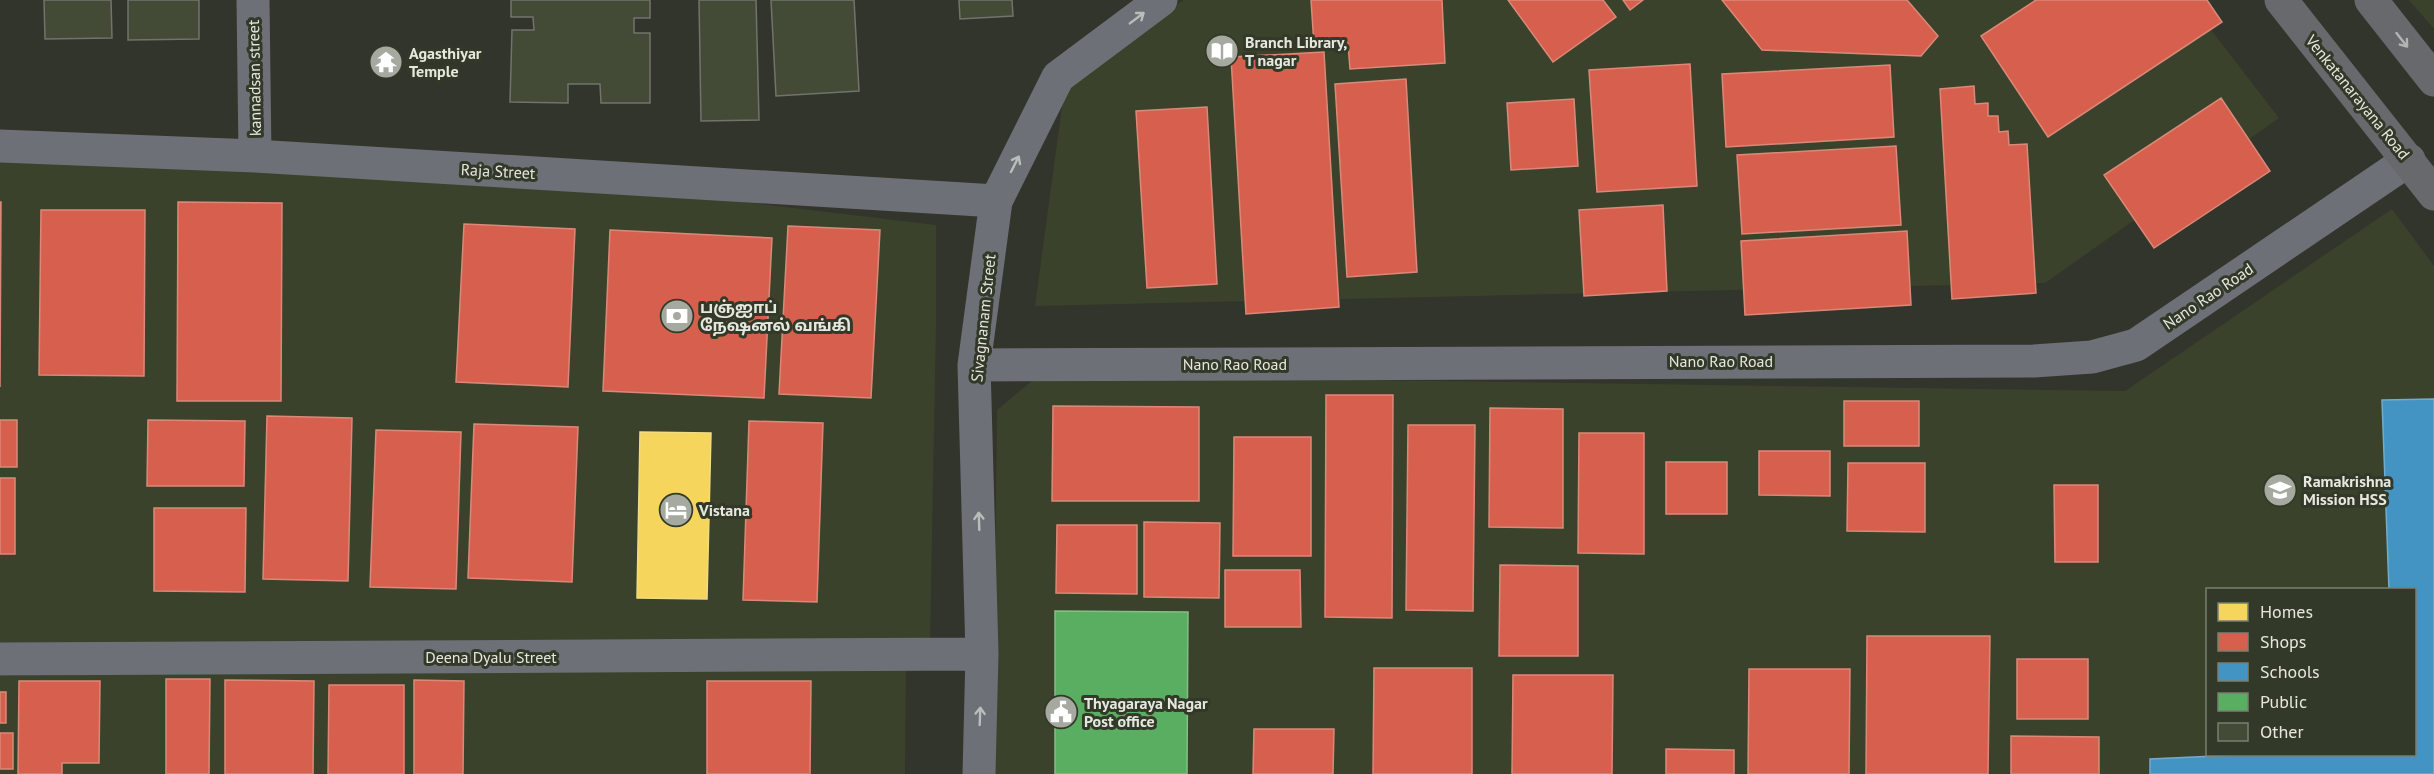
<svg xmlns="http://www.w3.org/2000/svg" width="2434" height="774" viewBox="0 0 2434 774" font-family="'PT Sans','Noto Sans Tamil',sans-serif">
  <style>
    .built { fill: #3a422c; fill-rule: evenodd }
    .homes { fill: #f6d55c; stroke: #f1db83; stroke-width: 1.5 }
    .shops { fill: #d6604d; stroke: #da8978; stroke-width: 1.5 }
    .schools { fill: #4393c3; stroke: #73accb; stroke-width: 1.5 }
    .public { fill: #5aae61; stroke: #83bf86; stroke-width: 1.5 }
    .building { fill: #434a36; stroke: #71746c; stroke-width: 1.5 }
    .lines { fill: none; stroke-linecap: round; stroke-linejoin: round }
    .street { stroke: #6d7076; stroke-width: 33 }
    .secondary { stroke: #67696d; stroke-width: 33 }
    .oneway { stroke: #babeba }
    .oneway2 { stroke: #b2b5b1 }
    .labels { text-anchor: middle; stroke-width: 6; stroke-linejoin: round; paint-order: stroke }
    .poi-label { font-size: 16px; font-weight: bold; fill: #e4e8de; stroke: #323928; text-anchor: start }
    .street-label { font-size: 16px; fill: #e4e8de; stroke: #323928 }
  </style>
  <rect width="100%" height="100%" fill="#31352c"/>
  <path class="built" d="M1184,0H2188L2279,118L2045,283L1035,306L1066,77Z
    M2409,0H2434V29Z
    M0,145L347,155L936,225V323L930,646L0,643Z
    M2392,209L2434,266V774H993L997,410L1039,375L2125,391ZM2208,590H2414V754H2208Z
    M906,664L905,774H0V676Z"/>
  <path class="homes" d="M640,432L711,433L707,599L637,598Z"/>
  <path class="shops" d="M1311,0H1442L1445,63L1350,69L1348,44L1314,45Z
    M1508,0H1603L1616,17L1553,62Z
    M1623,0H1643L1630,10Z
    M1722,0H1907L1938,36L1921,56L1762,50Z
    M2036,0H2207L2222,22L2048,137L1981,36Z
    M1324,52L1339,307L1246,314L1231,57Z
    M1690,64L1697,186L1597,192L1589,70Z
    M1890,65L1894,137L1726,147L1722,74Z
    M1406,79L1417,272L1347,277L1335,84Z
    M1974,86L1975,104L1988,103V116H1998L1999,132L2008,131L2009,145L2027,144L2036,293L1952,299L1940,89Z
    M2221,98L2270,171L2154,248L2104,175Z
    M1574,99L1578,166L1511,170L1507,103Z
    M1207,107L1217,284L1147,288L1136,111Z
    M1896,146L1901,225L1742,234L1737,155Z
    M0,202H1L0,387Z
    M178,202L282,203L281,401H177Z
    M1663,205L1667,291L1584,296L1579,210Z
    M41,210H145L144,376L39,375Z
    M464,224L575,229L568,387L456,382Z
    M788,226L880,230L871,398L779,394Z
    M610,230L772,238L764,398L603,391Z
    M1907,231L1911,305L1745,315L1741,241Z
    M1326,395H1393L1392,618L1325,617Z
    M1844,401H1919V446H1844Z
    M1053,406L1199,407V501H1052Z
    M1490,408L1563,409V528L1489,527Z
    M267,416L352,418L348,581L263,579Z
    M0,420H17V467H0Z
    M148,420L245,421L244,486H147Z
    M749,421L823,423L817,602L743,600Z
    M474,424L578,427L572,582L468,578Z
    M1408,425H1475L1473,611L1406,610Z
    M376,430L461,432L456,589L370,587Z
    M1579,433H1644V554L1578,553Z
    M1234,437H1311V556H1233Z
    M1759,451H1830V496L1759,495Z
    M1666,462H1727V514H1666Z
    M1848,463H1925V532L1847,531Z
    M0,478H15V554H0Z
    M2054,485H2098V562H2055Z
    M154,508H246L245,592L154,591Z
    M1144,522L1220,523L1219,598L1144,597Z
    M1057,525H1137V594L1056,593Z
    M1500,565L1578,566V656H1499Z
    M1225,570H1300L1301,627H1225Z
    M1867,636H1990L1988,774H1866Z
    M2017,659H2088V719H2017Z
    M1374,668H1472V774H1373Z
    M1749,669H1850L1849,774H1748Z
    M1513,675H1613L1612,774H1512Z
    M166,679H210L209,774H166Z
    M225,680L314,681L313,774H225Z
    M414,680L464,681L463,774H414Z
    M19,681H100L99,763H62V774H18Z
    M707,681H811L810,774H707Z
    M329,685H404V774H328Z
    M0,692H6V723H0Z
    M1254,729H1334L1333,774H1253Z
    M0,733H13V769H0Z
    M2011,736L2099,737V774H2011Z
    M1666,749L1734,750V774H1666Z"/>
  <path class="schools" d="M2434,399V774H2150V759L2260,754H2414V590H2389L2382,400Z"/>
  <path class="public" d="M1055,611L1188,612L1187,774H1055Z"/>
  <path class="building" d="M44,0H111L112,38L45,39Z
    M128,0H199V39L128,40Z
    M511,0H650V18H634V33H650V103H601L600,84H568V103L510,102L512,30H534L533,17H511Z
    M699,0H756L759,120L701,121Z
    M771,0H854L859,91L776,96Z
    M959,0H1012L1013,16L960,19Z"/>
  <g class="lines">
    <path class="street" d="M253,0L255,156
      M0,146L255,156L996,201
      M974,365L2034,361L2092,357L2136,345L2409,160
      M0,659L982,654
      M979,774L982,654L974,365L996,201L1058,77L1161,0"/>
    <path class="secondary" d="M2281,0L2434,194
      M2371,0L2434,80"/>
  </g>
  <defs><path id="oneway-shaft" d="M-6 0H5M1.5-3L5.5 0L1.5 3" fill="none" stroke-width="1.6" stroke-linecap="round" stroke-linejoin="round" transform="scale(1.5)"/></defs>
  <g class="oneway">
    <use href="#oneway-shaft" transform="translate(1137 18) rotate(-37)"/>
    <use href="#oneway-shaft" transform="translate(1015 164) rotate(-63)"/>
    <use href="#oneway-shaft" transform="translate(979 521) rotate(-92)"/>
    <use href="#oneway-shaft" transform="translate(980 716) rotate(-88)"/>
  </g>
  <use class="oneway2" href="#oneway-shaft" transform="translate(2402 40) rotate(52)"/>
  <defs>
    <g id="library-disc" transform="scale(1.725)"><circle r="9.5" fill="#a5a9a0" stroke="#323928"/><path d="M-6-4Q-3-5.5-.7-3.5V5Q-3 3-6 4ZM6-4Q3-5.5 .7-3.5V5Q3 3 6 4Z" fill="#fff"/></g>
    <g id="temple-disc" transform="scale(1.725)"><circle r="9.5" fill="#a5a9a0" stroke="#323928"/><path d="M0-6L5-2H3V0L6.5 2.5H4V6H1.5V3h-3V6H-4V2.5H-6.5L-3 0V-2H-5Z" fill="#fff"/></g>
    <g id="bank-disc" transform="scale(1.725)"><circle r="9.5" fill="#a5a9a0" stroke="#323928"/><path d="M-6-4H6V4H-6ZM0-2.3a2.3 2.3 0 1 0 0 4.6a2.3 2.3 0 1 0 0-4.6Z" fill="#fff"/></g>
    <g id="school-disc" transform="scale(1.725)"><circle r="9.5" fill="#a5a9a0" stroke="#323928"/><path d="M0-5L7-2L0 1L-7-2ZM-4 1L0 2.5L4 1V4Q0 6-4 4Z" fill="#fff"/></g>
    <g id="hotel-disc" transform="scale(1.725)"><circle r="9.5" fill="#a5a9a0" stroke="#323928"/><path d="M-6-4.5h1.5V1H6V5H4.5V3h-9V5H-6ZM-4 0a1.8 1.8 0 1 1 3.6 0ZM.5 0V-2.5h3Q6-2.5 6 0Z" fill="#fff"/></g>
    <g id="civic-disc" transform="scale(1.725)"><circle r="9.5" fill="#a5a9a0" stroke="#323928"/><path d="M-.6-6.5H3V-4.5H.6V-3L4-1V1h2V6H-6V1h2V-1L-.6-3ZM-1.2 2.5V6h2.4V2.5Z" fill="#fff"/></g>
  </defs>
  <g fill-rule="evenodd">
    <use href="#library-disc" x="1222" y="51"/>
    <use href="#temple-disc" x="386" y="62"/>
    <use href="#bank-disc" x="677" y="316"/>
    <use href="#school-disc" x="2280" y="490"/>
    <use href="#hotel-disc" x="676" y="510"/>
    <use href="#civic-disc" x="1061" y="712"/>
  </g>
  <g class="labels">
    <g class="poi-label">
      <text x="1245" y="48">Branch Library,<tspan x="1245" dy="18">T nagar</tspan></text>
      <text x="409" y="59">Agasthiyar<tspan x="409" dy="18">Temple</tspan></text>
      <text x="700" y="313">பஞ்ஐாப்<tspan x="700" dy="18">நேஷனல் வங்கி</tspan></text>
      <text x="2303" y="487">Ramakrishna<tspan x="2303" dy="18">Mission HSS</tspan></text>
      <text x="699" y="516">Vistana</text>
      <text x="1084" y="709">Thyagaraya Nagar<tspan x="1084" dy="18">Post office</tspan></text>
    </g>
    <g class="street-label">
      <text transform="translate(254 78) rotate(-91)" y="6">kannadsan street</text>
      <text transform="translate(2358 97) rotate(51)" y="6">Venkatanarayana Road</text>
      <text transform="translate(498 171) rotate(3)" y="6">Raja Street</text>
      <text transform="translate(2208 296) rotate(-34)" y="6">Nano Rao Road</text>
      <text transform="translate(983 318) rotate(-84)" y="6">Sivagnanam Street</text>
      <text x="1721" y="367">Nano Rao Road</text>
      <text x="1235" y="370">Nano Rao Road</text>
      <text x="491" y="663">Deena Dyalu Street</text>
    </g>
  </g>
  <rect x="2206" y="588" width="210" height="168" fill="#323928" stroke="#797f71" stroke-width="1.5"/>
  <rect x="2218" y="603" width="30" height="18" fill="#f6d55c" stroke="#797f71" stroke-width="1.5"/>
  <text x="2260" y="618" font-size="18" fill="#e4e8de">Homes</text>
  <rect x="2218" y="633" width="30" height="18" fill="#d6604d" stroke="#797f71" stroke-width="1.5"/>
  <text x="2260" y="648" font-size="18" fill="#e4e8de">Shops</text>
  <rect x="2218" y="663" width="30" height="18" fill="#4393c3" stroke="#797f71" stroke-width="1.5"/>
  <text x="2260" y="678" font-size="18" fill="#e4e8de">Schools</text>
  <rect x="2218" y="693" width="30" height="18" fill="#5aae61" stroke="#797f71" stroke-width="1.5"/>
  <text x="2260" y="708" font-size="18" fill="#e4e8de">Public</text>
  <rect x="2218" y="723" width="30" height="18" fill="#434a36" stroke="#797f71" stroke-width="1.5"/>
  <text x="2260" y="738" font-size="18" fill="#e4e8de">Other</text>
</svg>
